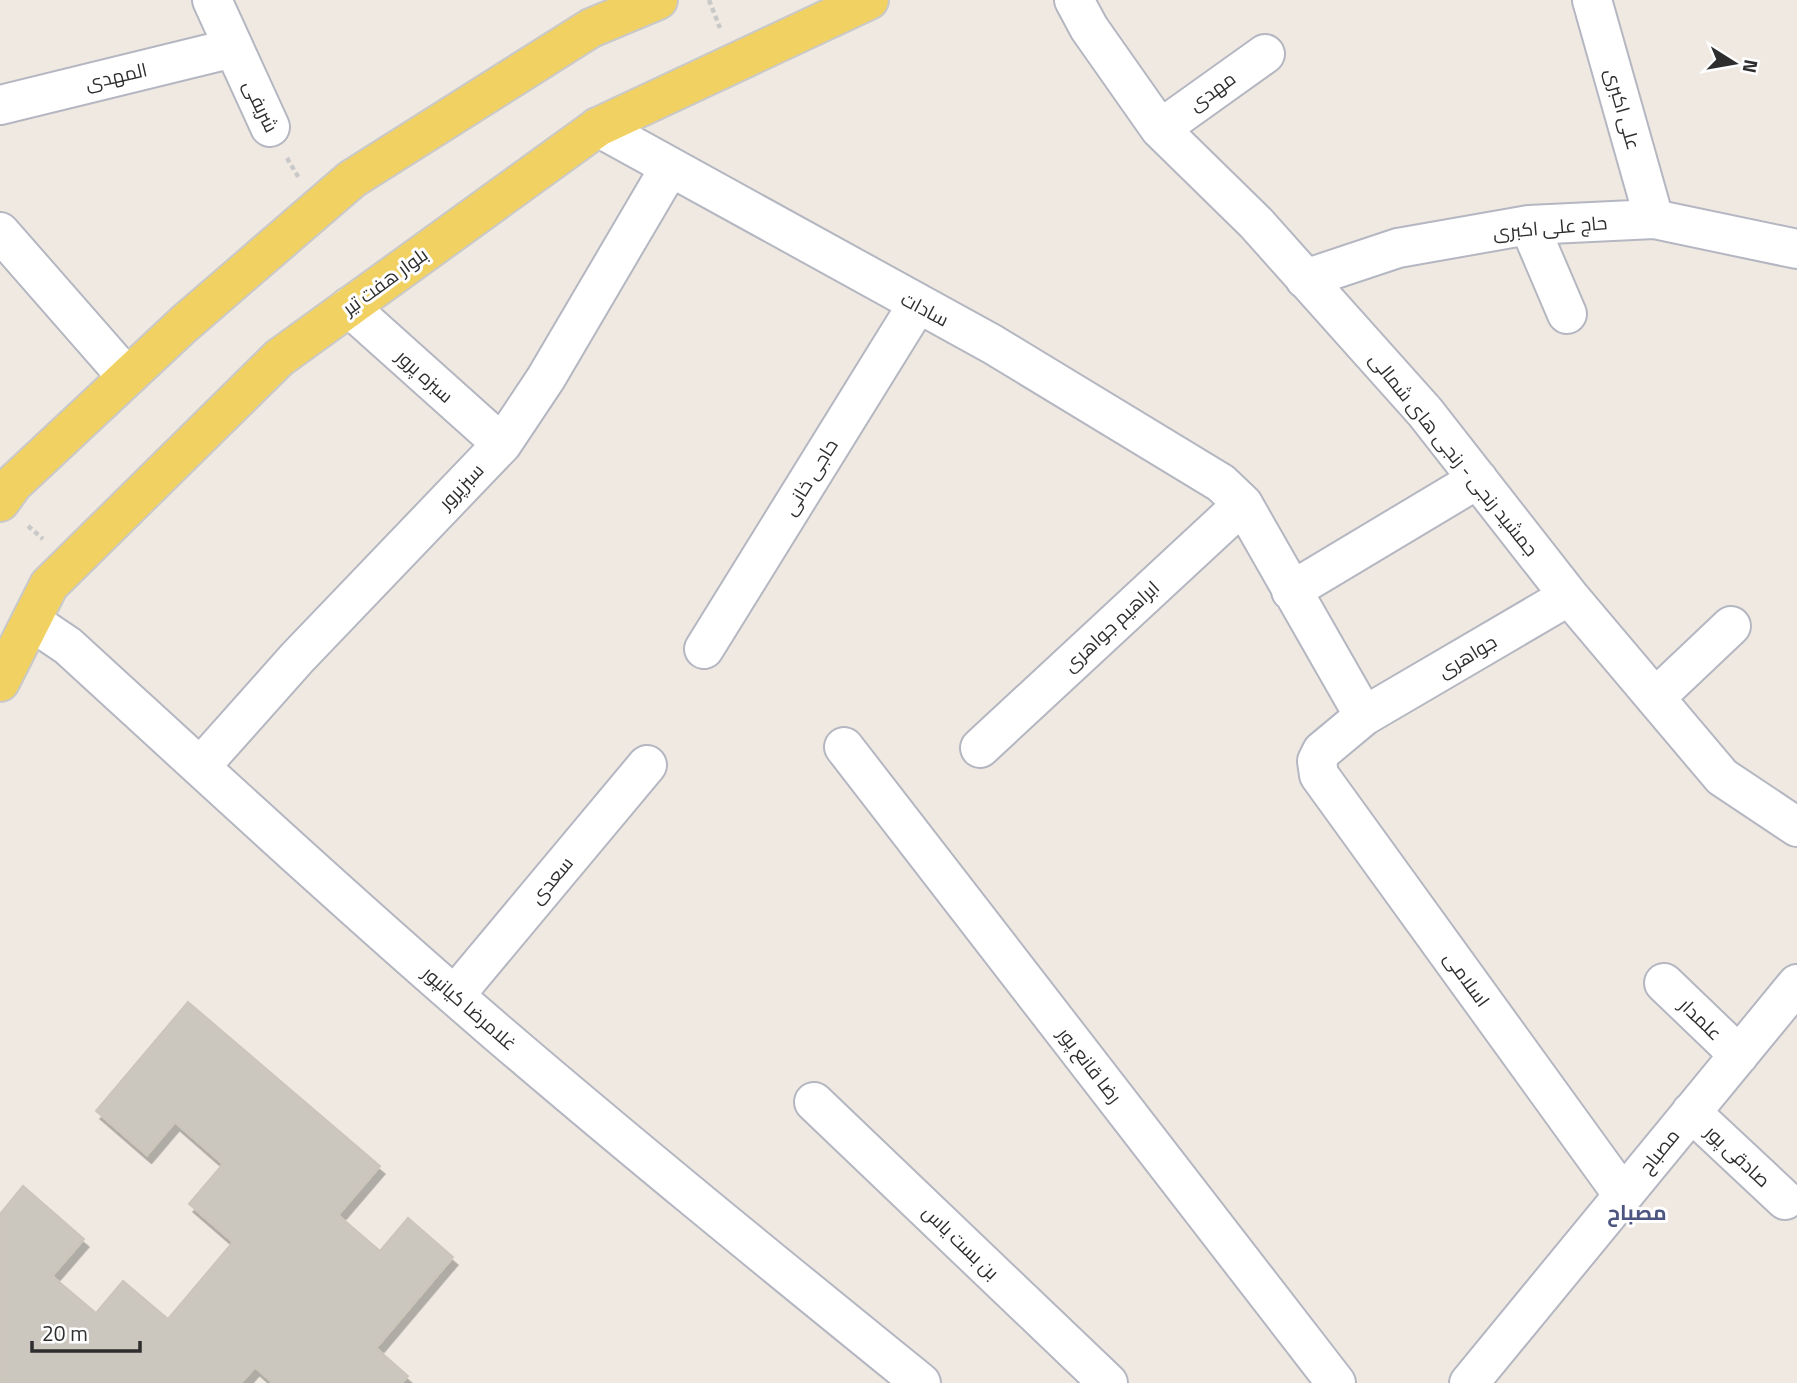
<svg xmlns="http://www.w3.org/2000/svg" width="1797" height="1383" viewBox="0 0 1797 1383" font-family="'Titillium Web',Cairo,sans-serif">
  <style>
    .building { fill: #cbc7bf; stroke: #cbc5ba; stroke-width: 2; filter: url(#shadow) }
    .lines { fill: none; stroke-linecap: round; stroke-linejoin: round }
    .minor-casing { stroke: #b4b7c1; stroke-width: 42 }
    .major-casing { stroke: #c9c9c9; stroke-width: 42 }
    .path { stroke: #c9c9c9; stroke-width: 4.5; stroke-dasharray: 5 3.5; stroke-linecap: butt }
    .minor { stroke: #fff; stroke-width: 38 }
    .major { stroke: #f2d163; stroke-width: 38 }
    .labels { text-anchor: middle; stroke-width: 6; stroke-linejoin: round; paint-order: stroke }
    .street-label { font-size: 19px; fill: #2e2e2e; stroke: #fff }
    .neighbourhood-label { font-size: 21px; font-weight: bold; fill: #4d5680; stroke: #fff }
  </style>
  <defs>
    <filter id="shadow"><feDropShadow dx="4.5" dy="8" stdDeviation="0" flood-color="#0004"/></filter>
  </defs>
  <rect width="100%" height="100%" fill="#efe9e1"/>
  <path class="building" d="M188,1002L380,1166L338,1215L380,1251L408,1218L453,1257L376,1348L408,1376L402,1383H273L255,1367L241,1383L0,1382V1214L23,1186L84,1239L52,1276L96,1313L123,1281L168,1319L233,1242L189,1204L223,1164L175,1122L147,1155L96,1111Z"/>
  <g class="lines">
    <g class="minor-casing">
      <path id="minor" d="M212,0L270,127
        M1074,0L1089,28L1160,129L1256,223L1425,412L1569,596L1722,777L1797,827
        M1592,0L1654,219
        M0,105L233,48
        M598,127L992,344L1221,483L1243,504L1364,716
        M1160,129L1265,54
        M1529,225L1567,314
        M0,232L127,377
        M1305,279L1398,248L1529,225L1654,219L1797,249
        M349,307L502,444
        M1291,591L1478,479
        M1569,596L1364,716L1322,751L1317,761L1319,775L1623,1195
        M31,621L68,646C209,775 349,905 493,1029C634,1150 777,1266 921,1383
        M704,649L917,305
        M1655,698L1731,626
        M844,747L1336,1383
        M980,748L1243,504
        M200,767L297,658L502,444L546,378L670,167
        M1664,983L1739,1055
        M455,995L647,765
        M814,1102L1108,1383
        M1691,1112L1785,1200
        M1469,1383L1797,984"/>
    </g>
    <g class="major-casing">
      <path id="major" d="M0,502L13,484L184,324L352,179L591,28L658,0
        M0,682L49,585L279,358L598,127L869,0"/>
    </g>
    <path class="path" d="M709,0L720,28
      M287,158L299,178
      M28,526L43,539"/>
    <use href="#minor" class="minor"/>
    <use href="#major" class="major"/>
  </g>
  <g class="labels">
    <g class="street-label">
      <text transform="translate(116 76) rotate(-13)" y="7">المهدی</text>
      <text transform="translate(1212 91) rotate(-36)" y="7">مهدی</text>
      <text transform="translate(261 106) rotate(64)" y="7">شریفی</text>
      <text transform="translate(1623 109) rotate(74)" y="7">علی اکبری</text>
      <text transform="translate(1550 227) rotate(-5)" y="7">حاج علی اکبری</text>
      <text transform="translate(385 281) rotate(-36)" y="7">بلوار هفت تیر</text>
      <text transform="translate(925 309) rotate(28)" y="7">سادات</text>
      <text transform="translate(425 376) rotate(42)" y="7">سبزه پرور</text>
      <text transform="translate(1454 454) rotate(51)" y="7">جمشید رنجی - رنجی های شمالی</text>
      <text transform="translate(810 477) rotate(-58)" y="7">حاجی خانی</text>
      <text transform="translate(461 486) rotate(-46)" y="7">سبزپرور</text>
      <text transform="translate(1111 626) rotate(-43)" y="7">ابراهیم جواهری</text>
      <text transform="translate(1467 656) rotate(-31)" y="7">جواهری</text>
      <text transform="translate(551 880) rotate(-50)" y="7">سعدی</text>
      <text transform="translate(1467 979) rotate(54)" y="7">اسلامی</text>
      <text transform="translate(470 1008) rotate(41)" y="7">غلامرضا کیانپور</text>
      <text transform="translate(1701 1019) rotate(44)" y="7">علمدار</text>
      <text transform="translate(1090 1065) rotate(52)" y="7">رضا قانع پور</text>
      <text transform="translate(1659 1151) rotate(-51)" y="7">مصباح</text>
      <text transform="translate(1738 1156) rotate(43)" y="7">صادقی پور</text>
      <text transform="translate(961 1242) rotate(44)" y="7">بن بست یاس</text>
    </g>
    <g class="neighbourhood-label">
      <text x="1637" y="1220">مصباح</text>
    </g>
  </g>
  <g transform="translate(1734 63) rotate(101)" stroke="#ffffff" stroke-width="5" paint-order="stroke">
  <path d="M0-5L12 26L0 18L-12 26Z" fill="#2e2e2e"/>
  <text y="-10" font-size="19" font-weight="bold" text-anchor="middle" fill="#2e2e2e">N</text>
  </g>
  <path d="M32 1341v10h108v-10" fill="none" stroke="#2e2e2e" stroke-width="3.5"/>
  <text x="42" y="1341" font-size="21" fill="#2e2e2e" stroke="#ffffff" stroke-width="5" paint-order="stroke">20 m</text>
</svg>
